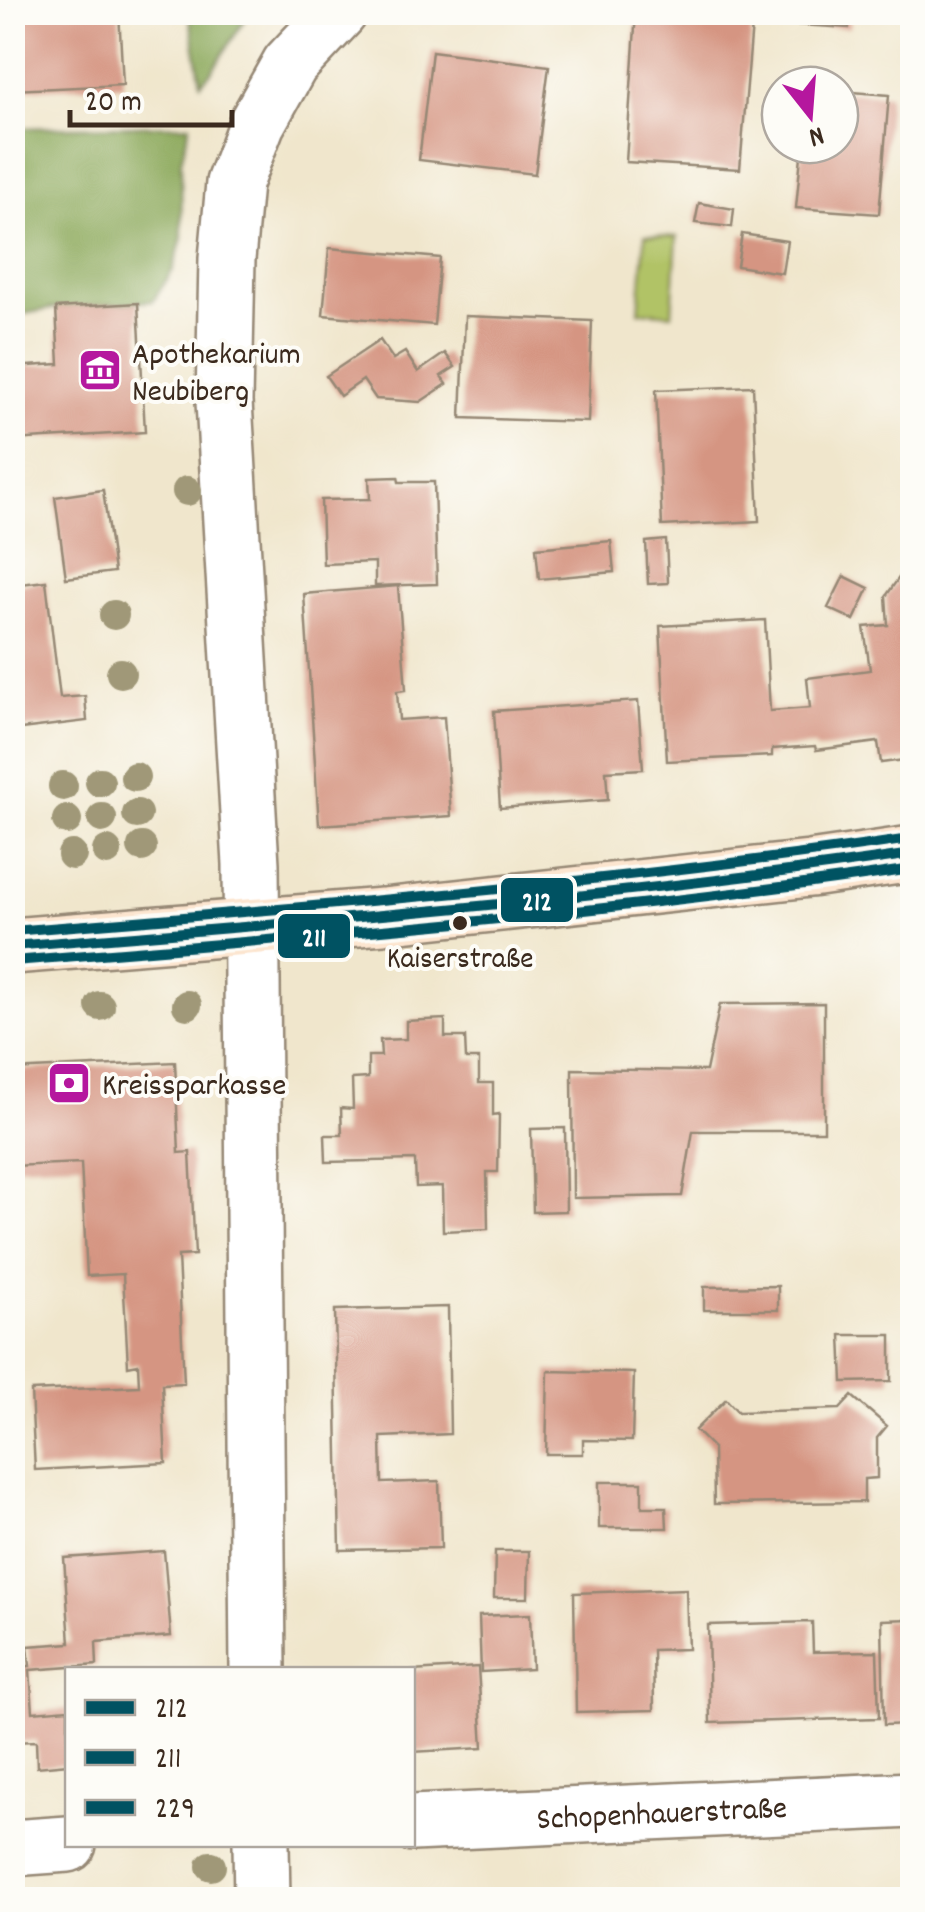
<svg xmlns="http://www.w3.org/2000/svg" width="925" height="1912" viewBox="0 0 925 1912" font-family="Dekko,sans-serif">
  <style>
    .green { fill: #b1c366; stroke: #767642; stroke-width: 2.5 }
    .forest { fill: #8ca95b; stroke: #646a3c; stroke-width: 2.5 }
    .building { fill: #d59582 }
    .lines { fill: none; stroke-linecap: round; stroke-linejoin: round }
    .street-casing { stroke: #968875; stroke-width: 60 }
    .secondary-casing { stroke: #968875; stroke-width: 60 }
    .street { stroke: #fff; stroke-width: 55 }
    .secondary { stroke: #fce5cf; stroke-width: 55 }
    .bus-1-casing { stroke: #fdfcf7; stroke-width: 18 }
    .bus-2-casing { stroke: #fdfcf7; stroke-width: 18 }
    .bus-3-casing { stroke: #fdfcf7; stroke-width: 18 }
    .bus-1 { stroke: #005262; stroke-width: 10 }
    .bus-2 { stroke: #005262; stroke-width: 10 }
    .bus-3 { stroke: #005262; stroke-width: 10 }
    .tree { fill: #a09878 }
    .bus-dot { fill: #3b2a1e; stroke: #fdfcf7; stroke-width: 4 }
    .labels { text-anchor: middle; stroke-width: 8; stroke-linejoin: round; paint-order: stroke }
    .bus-label { font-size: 30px; fill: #3b2a1e; stroke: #fdfcf7 }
    .poi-label { font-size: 32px; fill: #3b2a1e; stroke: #fdfcf7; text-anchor: start }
    .street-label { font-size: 32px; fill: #3b2a1e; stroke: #fdfcf7 }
    .line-badge { stroke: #fdfcf7; stroke-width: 4 }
    .badge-label { font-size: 28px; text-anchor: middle; font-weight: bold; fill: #fff }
  </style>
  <rect width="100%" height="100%" fill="#fdfcf7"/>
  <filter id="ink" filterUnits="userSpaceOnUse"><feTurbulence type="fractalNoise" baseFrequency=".01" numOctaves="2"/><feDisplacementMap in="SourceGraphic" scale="20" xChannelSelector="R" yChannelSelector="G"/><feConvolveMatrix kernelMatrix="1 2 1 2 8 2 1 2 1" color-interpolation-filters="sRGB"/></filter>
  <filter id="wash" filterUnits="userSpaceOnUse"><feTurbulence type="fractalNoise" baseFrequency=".0048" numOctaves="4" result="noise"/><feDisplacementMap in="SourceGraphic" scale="40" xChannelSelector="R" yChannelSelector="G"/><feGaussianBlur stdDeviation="2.25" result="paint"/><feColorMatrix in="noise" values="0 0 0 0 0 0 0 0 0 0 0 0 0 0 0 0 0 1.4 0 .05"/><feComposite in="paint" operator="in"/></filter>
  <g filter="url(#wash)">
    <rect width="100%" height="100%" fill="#f0e6cc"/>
    <path class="green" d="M645,235L677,237L672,314L639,311Z"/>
    <path class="forest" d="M189,13H249L212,71L201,83Z
      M190,125L181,161L182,238L173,270L153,301L56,308L13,316V128Z"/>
    <g id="blocks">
      <path class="building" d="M12,12H119L123,85L12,90Z
        M636,12H753L740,169L626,162Z
        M783,12H850L849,28L782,24Z
        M432,51L549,66L535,174L419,160Z
        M840,91L889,95L879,214L796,208L802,145H840Z
        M699,203L734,209L732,227L695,223Z
        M742,234L787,241L782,273L737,266Z
        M329,248L440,258L434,325L323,315Z
        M138,303L145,432L12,440V367L59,364L56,308Z
        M465,316L592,321L588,422L461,418Z
        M380,340L393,359L405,352L418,372L445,353L455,367L441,376L447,384L420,402L376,399L363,380L340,396L326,376Z
        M753,386L759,521L662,526L656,390Z
        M398,477L399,482H434L437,584L375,586V562L323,564L321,500L370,499L369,478Z
        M103,490L114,572L66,578L55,497Z
        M666,540L668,583L648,584L646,542Z
        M611,541L614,572L539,579L536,548Z
        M912,573V759L881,763L878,742L816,750L815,746L772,749V756L667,761L660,626L765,620L770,711L810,708L807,678L870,670L864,627L888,625L886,596L900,576Z
        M844,576L869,588L854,620L828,608Z
        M46,581L60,698L85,696L87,721L12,730V585Z
        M398,586L406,690L397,691L399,720L444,717L451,816L319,825L304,594Z
        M638,701L643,769L606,771L608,800L500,808L494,711Z
        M824,1003V1131H693L682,1196L573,1198L572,1069L706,1071L720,1004Z
        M445,1019V1037H465L466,1059H479V1083H493V1115L499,1114L498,1172H487L488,1229L443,1231L442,1186L416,1187L415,1160L326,1162L325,1135H342L341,1108L353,1109L352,1079L368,1078V1056H381L380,1040L406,1039V1021Z
        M175,1062L179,1153L190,1152L195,1255L178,1256L184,1383L162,1384L166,1463L35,1470L31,1391L139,1386L138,1364L128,1366L123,1274L87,1276L81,1163L12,1166V1070Z
        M565,1128L566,1211L533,1212L531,1129Z
        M778,1286V1310H704V1287Z
        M448,1307L450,1434L381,1437L382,1483L439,1481L441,1548L340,1550L335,1310Z
        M841,1335H891V1381L843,1382Z
        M548,1371L634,1373L632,1441L583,1440V1454H546Z
        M852,1396L887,1426L877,1438V1478L864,1479V1502L714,1504L713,1448L695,1430L726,1399L738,1412L840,1409Z
        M904,1473H912V1518H905Z
        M599,1482H642V1507H666L667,1528H599Z
        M164,1551L171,1636L96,1642L97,1665L30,1670L33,1712L68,1709V1764L37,1767L36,1741L12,1742V1667L30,1666L28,1646L70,1643L64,1558Z
        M495,1551H529L528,1598H494Z
        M686,1589L688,1649L653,1650L654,1710L576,1712L574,1593Z
        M530,1614L532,1669L481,1672L479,1616Z
        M912,1619V1724L884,1725L882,1620Z
        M812,1622L813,1652L877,1651L879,1718L710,1723L708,1625Z
        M478,1667L483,1748L412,1752V1671Z"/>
    </g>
  </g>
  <g filter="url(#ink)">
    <use href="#blocks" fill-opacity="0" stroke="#968875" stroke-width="2.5"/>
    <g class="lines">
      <g class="street-casing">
        <g id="street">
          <path d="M258,1670L251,864L224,402L227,259L234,183L257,123L290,64L339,12"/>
          <path id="s1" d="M412,1823L912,1800"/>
          <path d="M261,1844L262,1900"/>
          <path d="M12,1848L68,1844"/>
        </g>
      </g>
      <g class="secondary-casing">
        <path id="secondary" d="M12,946L383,916L810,869L912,854"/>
      </g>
      <use href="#street" class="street"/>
      <use href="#secondary" class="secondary"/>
      <g class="bus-1-casing">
        <path id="bus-1" d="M12,946C313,922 614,898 912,854"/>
      </g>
      <g class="bus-2-casing">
        <path id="bus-2" d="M13,961C313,937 614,913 912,869"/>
      </g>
      <g class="bus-3-casing">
        <path id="bus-3" d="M12,931C312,907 612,883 910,839"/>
      </g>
      <use href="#bus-1" class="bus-1"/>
      <use href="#bus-2" class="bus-2"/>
      <use href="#bus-3" class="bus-3"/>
    </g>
    <g class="tree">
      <circle cx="187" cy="491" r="15"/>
      <circle cx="114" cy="615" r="15"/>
      <circle cx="121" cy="673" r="15"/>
      <circle cx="135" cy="777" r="15"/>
      <circle cx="100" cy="782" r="15"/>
      <circle cx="63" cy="786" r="15"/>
      <circle cx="137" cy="814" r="15"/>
      <circle cx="102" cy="818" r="15"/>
      <circle cx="67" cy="820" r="15"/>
      <circle cx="142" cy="847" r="15"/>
      <circle cx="107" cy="851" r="15"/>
      <circle cx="72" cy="855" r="15"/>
      <circle cx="187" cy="1005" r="15"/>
      <circle cx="100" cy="1006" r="15"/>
      <circle cx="211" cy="1866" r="15"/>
    </g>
  </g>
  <defs>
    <g id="museum-square" transform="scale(2.25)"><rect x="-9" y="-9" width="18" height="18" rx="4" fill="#b5179e" stroke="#fdfcf7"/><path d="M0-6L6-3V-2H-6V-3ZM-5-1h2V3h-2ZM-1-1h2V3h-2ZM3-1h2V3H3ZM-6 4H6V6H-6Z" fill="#fff"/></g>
    <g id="bank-square" transform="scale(2.25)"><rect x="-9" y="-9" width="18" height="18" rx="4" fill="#b5179e" stroke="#fdfcf7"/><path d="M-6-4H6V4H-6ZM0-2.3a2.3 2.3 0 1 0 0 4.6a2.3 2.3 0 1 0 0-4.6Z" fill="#fff"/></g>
  </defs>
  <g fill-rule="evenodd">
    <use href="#museum-square" x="100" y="370"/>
    <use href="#bank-square" x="69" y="1083"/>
  </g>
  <circle class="bus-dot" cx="460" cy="923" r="9"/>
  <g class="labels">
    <g class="bus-label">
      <text x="460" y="967">Kaiserstraße</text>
    </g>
    <g class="poi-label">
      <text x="132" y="363">Apothekarium<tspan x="132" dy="37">Neubiberg</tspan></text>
      <text x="102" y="1094">Kreissparkasse</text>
    </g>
    <g class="street-label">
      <text dy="11" stroke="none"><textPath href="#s1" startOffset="250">Schopenhauerstraße</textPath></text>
    </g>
  </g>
  <g class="line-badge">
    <rect x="499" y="876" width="76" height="48" rx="10" fill="#005262"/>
    <rect x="276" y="912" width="76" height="48" rx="10" fill="#005262"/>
  </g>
  <g class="badge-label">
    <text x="537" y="910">212</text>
    <text x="314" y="946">211</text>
  </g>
  <rect width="925" height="1912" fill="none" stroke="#fdfcf7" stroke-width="50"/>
  <rect x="65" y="1667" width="350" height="180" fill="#fdfcf7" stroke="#afa8a0" stroke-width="2.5"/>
  <rect x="85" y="1700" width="50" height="15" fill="#005262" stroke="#afa8a0" stroke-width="2.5"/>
  <text x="155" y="1717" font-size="30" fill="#3b2a1e">212</text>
  <rect x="85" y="1750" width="50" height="15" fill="#005262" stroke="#afa8a0" stroke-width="2.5"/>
  <text x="155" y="1767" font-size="30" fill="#3b2a1e">211</text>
  <rect x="85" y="1800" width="50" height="15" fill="#005262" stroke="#afa8a0" stroke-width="2.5"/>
  <text x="155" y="1817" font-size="30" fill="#3b2a1e">229</text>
  <g transform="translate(810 115) rotate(163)"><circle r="48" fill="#fdfcf7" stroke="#afa8a0" stroke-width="2.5"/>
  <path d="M0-8L18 38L0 25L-18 38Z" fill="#b5179e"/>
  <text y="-15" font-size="28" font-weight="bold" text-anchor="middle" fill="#3b2a1e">N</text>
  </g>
  <path d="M70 110v15h162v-15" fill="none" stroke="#3b2a1e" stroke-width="5"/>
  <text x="85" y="110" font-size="30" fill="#3b2a1e" stroke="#fdfcf7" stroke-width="8" paint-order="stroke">20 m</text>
</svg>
